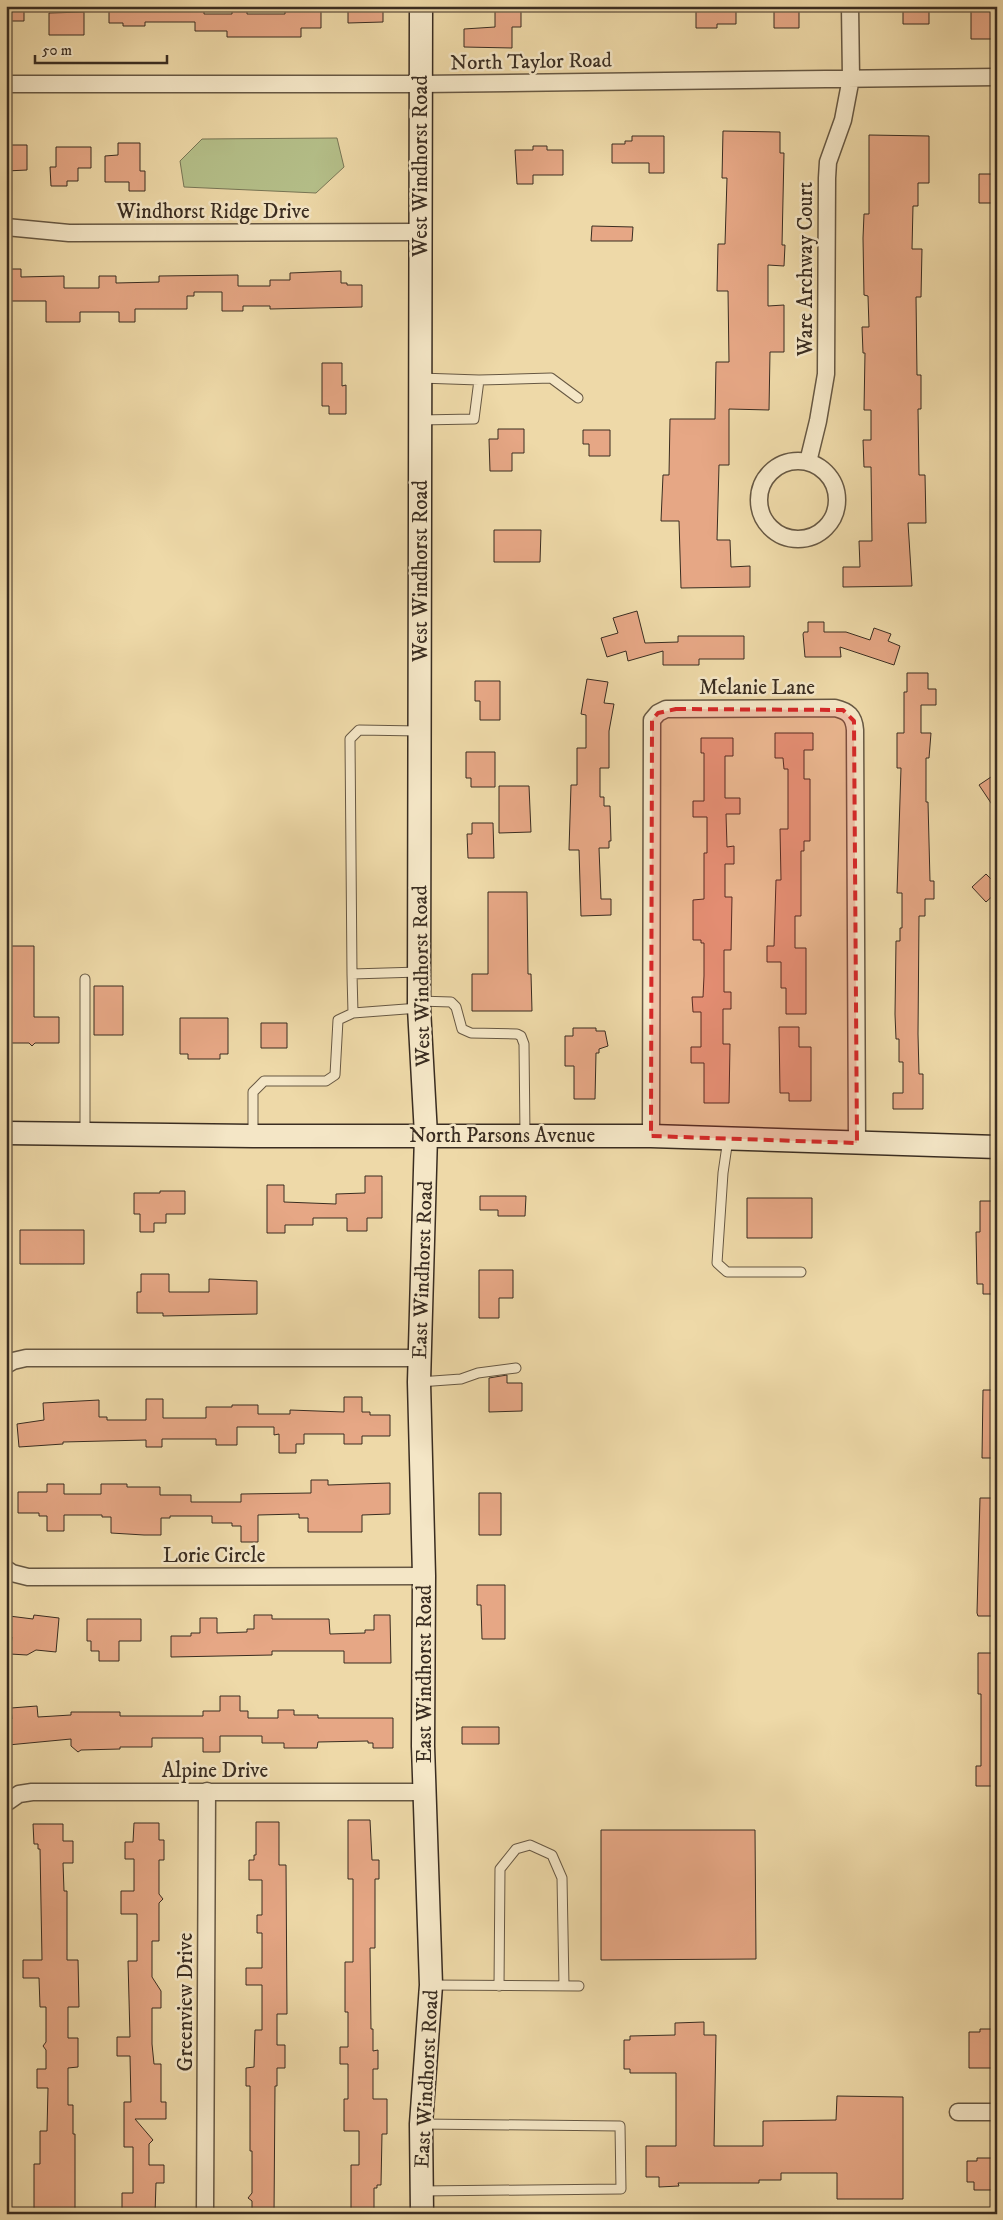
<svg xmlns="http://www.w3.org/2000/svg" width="1003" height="2220" viewBox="0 0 1003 2220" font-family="'IM FELL DW Pica',serif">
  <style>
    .green { fill: #b5c08a; stroke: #787656 }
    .building { fill: #e6a785; stroke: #3a2d21 }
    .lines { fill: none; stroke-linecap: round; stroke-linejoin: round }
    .lane-casing { stroke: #675843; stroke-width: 11 }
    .street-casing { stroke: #675843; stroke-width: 19 }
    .secondary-casing { stroke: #3a2d21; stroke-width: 25 }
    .lane { stroke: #f4e6c6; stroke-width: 9 }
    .street { stroke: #f4e6c6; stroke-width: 16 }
    .secondary { stroke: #f4e6c6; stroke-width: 22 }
    .marked { fill: #d62828; fill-opacity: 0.2; stroke: #d62828; stroke-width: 4; stroke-dasharray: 10 6; stroke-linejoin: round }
    .labels { text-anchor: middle; stroke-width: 5; stroke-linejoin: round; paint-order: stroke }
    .street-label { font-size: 21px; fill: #3a2d21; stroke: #f4e6c6 }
  </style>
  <rect width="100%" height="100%" fill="#eed9a8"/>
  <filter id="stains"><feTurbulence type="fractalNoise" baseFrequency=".004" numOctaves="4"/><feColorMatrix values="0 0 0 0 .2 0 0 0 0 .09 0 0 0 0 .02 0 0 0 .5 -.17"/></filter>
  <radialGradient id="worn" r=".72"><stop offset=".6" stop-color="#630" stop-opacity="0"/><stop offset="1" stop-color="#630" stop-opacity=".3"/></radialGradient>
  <path class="green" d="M337,138L344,167L316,193L184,187L180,161L202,139Z"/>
  <path class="building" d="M6,6H24V21H6Z
    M109,6H204V14H232V6H247V14H285V8L288,6L321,7V28H301V37H227V31H195V22H145V26H123V23H109Z
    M348,6H383V22L348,23Z
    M500,6H521V27H512V48L464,47V29L495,27V9H500Z
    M696,6H736V24H717V28H696Z
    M774,6H799V28H774Z
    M903,6H929V24H903Z
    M971,6H994V39H971Z
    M84,12V35H49V13Z
    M723,131L780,132V153H784L782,245H785L784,266L768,265V306L784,305V352H770L769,410L729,409V465H719L717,540H730L731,567L750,566V587L681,588L679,521H661L663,475H669L670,419H715L716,362H729L728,291H717L718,244H725L727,178H722Z
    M869,135L929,136V183H918V206H913L912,249H922L921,297H916L917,375H921V409H918L919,475H925L926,523H908L912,586L843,587V567H860L859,541H872L871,467H864L863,440H871V410H864L865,353H863L862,327H869L868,296L864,295L863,238L864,214H869Z
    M632,136H664V173H649V163H612V144H625V141H632Z
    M118,143H140V171H145V191H129V182H105V156L118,155Z
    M6,145H27V170L6,171Z
    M533,146H547V150H563V175H533V184H517L515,150H533Z
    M56,147H91V168H78V181H67V186H51L50,167H56Z
    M979,174H997V203H979Z
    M592,226L633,227L632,241H591Z
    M6,269H21V277L64,276V288H99V276H116V283L159,282V276L238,275V286H270V280H290V273L341,271V283H347V285H362V307L270,309V306H243V311H222V292H194V296H187V309H135V322H119V312H80V322H46V301H6Z
    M322,363H342V386L346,385V414H329V406H322Z
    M498,429H524V453H512V471H490L489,439H498Z
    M583,430H610V456H589V444H583Z
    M494,530H541L540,562H494Z
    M637,611L645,643L678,642V636H744V659H699V665H663V651L628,661L626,651L607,657L601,638L618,633L613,618Z
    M808,622H824V632H846L870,640L874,628L891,634L888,641L900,646L894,665L840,647L841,657H805L803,634L804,632H808Z
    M907,673H928V689H936V705H921V733H931L929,758H926V802H928L930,881H934V899H925V916H919L918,1034L919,1074H923V1109H893V1093H903V1062H899V1039H896L895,1014L896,941H900V928H902V893H897L901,768H897V733H904V692H907Z
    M587,679L608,682L604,703L614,704L609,731V768H600V797H604V806H610L611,841H609V848H599L601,899H611V915L581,916L579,850H569L571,785H577V748H586V715L581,714Z
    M475,681H500V720H480V701H475Z
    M775,733H813V750H804V779H810V841H804V851H801V916H795V948H806V1014H786V988H781V962H767V946H774L776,880H781L780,829H788V769H784L783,758H775Z
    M701,738H733V756H725V798H740V814H726L727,847L734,846V864H725V897H732L731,950H724V992H731V1009H723V1044H730L729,1103H704V1063H691V1047H701V1012H693L692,997H703L704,976V943H701V940H693V900L704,899V853H707V817H693V801H704V753H701Z
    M466,752H495V787H471V778H466Z
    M997,773V812L979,785Z
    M499,786H529L531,832L499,833Z
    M472,823H493L494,858H468L467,834H472Z
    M986,874L997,885V892L986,902L972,887Z
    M488,892H527L528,974H531L532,1011H472V974H488Z
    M6,946H34V1017H59V1043H35L32,1046L29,1043H6Z
    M94,986H123V1035H94Z
    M180,1018H228V1054H220V1059H188V1054H180Z
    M261,1023H287V1048H261Z
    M779,1027H799V1047H811V1101H789V1093H780Z
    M573,1028H596V1031H605L608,1046L599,1049V1053H596L595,1099H574V1066H565V1036H573Z
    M365,1176H382V1218H367V1231H347V1218H313V1225H285V1233H267V1185H284V1202L336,1204V1194L365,1193Z
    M160,1191H185V1214H166V1223H154V1232H140V1214H134V1193H160Z
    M480,1196H526L525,1216H498V1210H480Z
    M747,1198H812V1238H747Z
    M980,1201H997V1294H983V1284H977L976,1232H980Z
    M20,1230H84V1264H20Z
    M479,1270H513V1298H499V1318H479Z
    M141,1274H169V1292H209V1279L257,1281V1314L163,1316V1313H137V1292H141Z
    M507,1375V1383H522V1411L489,1412V1378Z
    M983,1390H997V1458H982Z
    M344,1397H362V1412H370V1415H390V1436H362V1444H344V1434H304V1444H296V1453H279V1434L274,1435V1427H237V1445H216V1439H162V1447H146V1440L63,1442V1444L19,1447L17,1424L44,1420L43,1403L99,1400V1417H107V1420H146V1399H163V1418H206V1407H232V1405H258V1414H290V1410L344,1412Z
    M311,1480H328V1485L390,1483V1514L362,1515V1532H308V1518H299V1514L258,1515V1542H241V1526H232V1523H212V1516H170V1518H161V1535H144L111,1533V1517H102V1515H64V1531H47V1516H39V1513H18V1492H47V1484H64V1494H101V1484H127V1487H160V1495H191V1502H241V1494L311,1493Z
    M479,1493H501V1535H479Z
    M980,1498H997V1616H978L977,1613Z
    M477,1585H505V1639H482L481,1605H477Z
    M34,1615L59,1618L56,1652L36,1650L27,1655L10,1654L12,1637H7L9,1616L33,1619Z
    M254,1615H272V1619H329L330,1634L365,1633V1630H374V1615H390L391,1663H344V1651H272V1655L171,1657V1636H191V1633H200V1618H217V1633L247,1632V1629H254Z
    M87,1619H141V1641H119V1661H99V1651H91V1641H87Z
    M978,1653H997V1786H976V1766H981V1694H978Z
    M220,1696H240V1711H248V1718H278V1710H294V1715H318V1718H393V1748H373V1743H368V1741L318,1742L317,1748H284V1743H262V1736H220V1752H203V1738H152V1747H120V1749L81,1750L78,1752L71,1746V1739L8,1745L6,1720L12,1719L11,1708L37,1706L38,1717L71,1715V1712H120V1716H203V1711H220Z
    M462,1727H499V1744H462Z
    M348,1820H370L372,1860H379V1879H375V1948H370L371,2029H373V2051L378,2050V2069H373V2099H387V2134H382L381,2185H377V2188H374V2214H351V2165H359V2131H344V2099H348V2064H340V2047H348V2012H345V1962H353V1879H348Z
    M256,1822H279V1865H286L287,2014H277V2045H285V2068H277V2086H275L274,2214H252V2201L248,2198L252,2193V2151H250V2086H246V2068L254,2067L255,2030H262V1985H246V1968H262V1933H257V1915H262V1880H249V1860H254V1855H256Z
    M134,1823H159V1840H164V1860H159V1894L163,1899L159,1903V1941H152V1977L161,1991V2008H152V2044L154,2064H161V2102H166V2119H135L153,2140L149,2144V2165H164V2183H156L155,2214H133V2211H122V2193H133V2147H124V2102H131L130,2056H117V2037H130L128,1961H137V1914H121V1891H134V1859H125V1842H133Z
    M33,1824H63V1841H73V1863H63L64,1891H67V1960H78L79,2007H68V2038H78V2067L68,2068V2105H73V2134H75V2214H34V2164H40V2131H47L48,2088H37V2069H46V2050L43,2046L46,2042V2007H40L39,1978H23V1960H42L40,1849H38V1844H34Z
    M601,1830H755L756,1959L601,1960Z
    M704,2022V2035H716L714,2146H763V2121L836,2120L837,2096L903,2097V2199H837V2173H781V2180H759V2183H678L679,2186L659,2187V2177H646V2146H676V2073H630V2069H624V2040H630V2036L675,2035V2023Z
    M980,2029H996L997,2068H969V2032H980Z
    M977,2158H997V2190H974V2182H967V2161H977Z"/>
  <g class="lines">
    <g class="lane-casing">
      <path id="lane" d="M479,380L551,378L578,398
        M420,420L474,419L479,380L420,378
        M419,972L352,974L350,739L359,730L419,731
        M352,974L353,1013L419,1008
        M419,1001L451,1002L456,1007L462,1029L471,1033L517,1034L521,1036L524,1044L525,1135
        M85,1133V979
        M253,1136V1092L264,1081H326L335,1075L338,1020L353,1013
        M728,1139L723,1173L717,1263L727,1272H801
        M419,1382L461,1379L478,1373L516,1368
        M431,1985L579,1986
        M499,1986L500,1869L516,1849L530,1845L552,1855L562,1878L564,1986
        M421,2124L620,2126L621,2189L422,2191"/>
    </g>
    <g class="street-casing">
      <path id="street" d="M6,84H421L997,77
        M6,227L69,233L420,232
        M759 500a39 39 0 1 1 78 0a39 39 0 1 1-78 0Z
        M808,462L818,421L826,374L827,178L828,162L843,120L851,78L850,6
        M651,1136L652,720L658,713L666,709L835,708C848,711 854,716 855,730L857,1143
        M6,1365L13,1361L26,1358H419
        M6,1569L12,1573L28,1577L424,1576
        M6,1803L19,1794L32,1792H425
        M958,2112H997
        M205,2214L207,1791"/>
    </g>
    <g class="secondary-casing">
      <path id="secondary" d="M421,6L419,1008L426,1135L419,1382L424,1576L423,1746L431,1985L421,2124L422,2214
        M6,1133L253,1136H651L997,1147"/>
    </g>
    <use href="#lane" class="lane"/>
    <use href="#street" class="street"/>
    <use href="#secondary" class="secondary"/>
  </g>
  <path class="marked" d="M676,709L843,710L854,721L857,1143L651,1136L652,720L658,713Z"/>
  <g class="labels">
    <g class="street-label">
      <text transform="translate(531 61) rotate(-1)" y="7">North Taylor Road</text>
      <text transform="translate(420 166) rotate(-90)" y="7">West Windhorst Road</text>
      <text x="213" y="218">Windhorst Ridge Drive</text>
      <text transform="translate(805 269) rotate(-90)" y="7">Ware Archway Court</text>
      <text transform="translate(420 571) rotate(-90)" y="7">West Windhorst Road</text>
      <text x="757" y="694">Melanie Lane</text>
      <text transform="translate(421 976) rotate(-91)" y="7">West Windhorst Road</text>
      <text x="502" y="1142">North Parsons Avenue</text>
      <text transform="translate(422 1270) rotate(-88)" y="7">East Windhorst Road</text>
      <text x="214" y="1562">Lorie Circle</text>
      <text transform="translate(424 1674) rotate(-90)" y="7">East Windhorst Road</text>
      <text x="215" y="1777">Alpine Drive</text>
      <text transform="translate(185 2002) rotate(-90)" y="7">Greenview Drive</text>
      <text transform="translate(426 2079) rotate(-87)" y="7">East Windhorst Road</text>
    </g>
  </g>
  <rect width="1003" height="2220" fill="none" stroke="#eed9a8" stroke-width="25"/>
  <rect x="8" y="8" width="988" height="2205" fill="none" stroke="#3a2d21" stroke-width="2.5"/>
  <rect x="12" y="12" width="978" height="2195" fill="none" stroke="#3a2d21"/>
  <path d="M35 55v8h132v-8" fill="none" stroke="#3a2d21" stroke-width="2.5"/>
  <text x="42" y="55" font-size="15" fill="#3a2d21" stroke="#f4e6c6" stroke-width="4" paint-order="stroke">50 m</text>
  <rect width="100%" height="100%" filter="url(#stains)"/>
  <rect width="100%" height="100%" fill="url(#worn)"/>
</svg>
